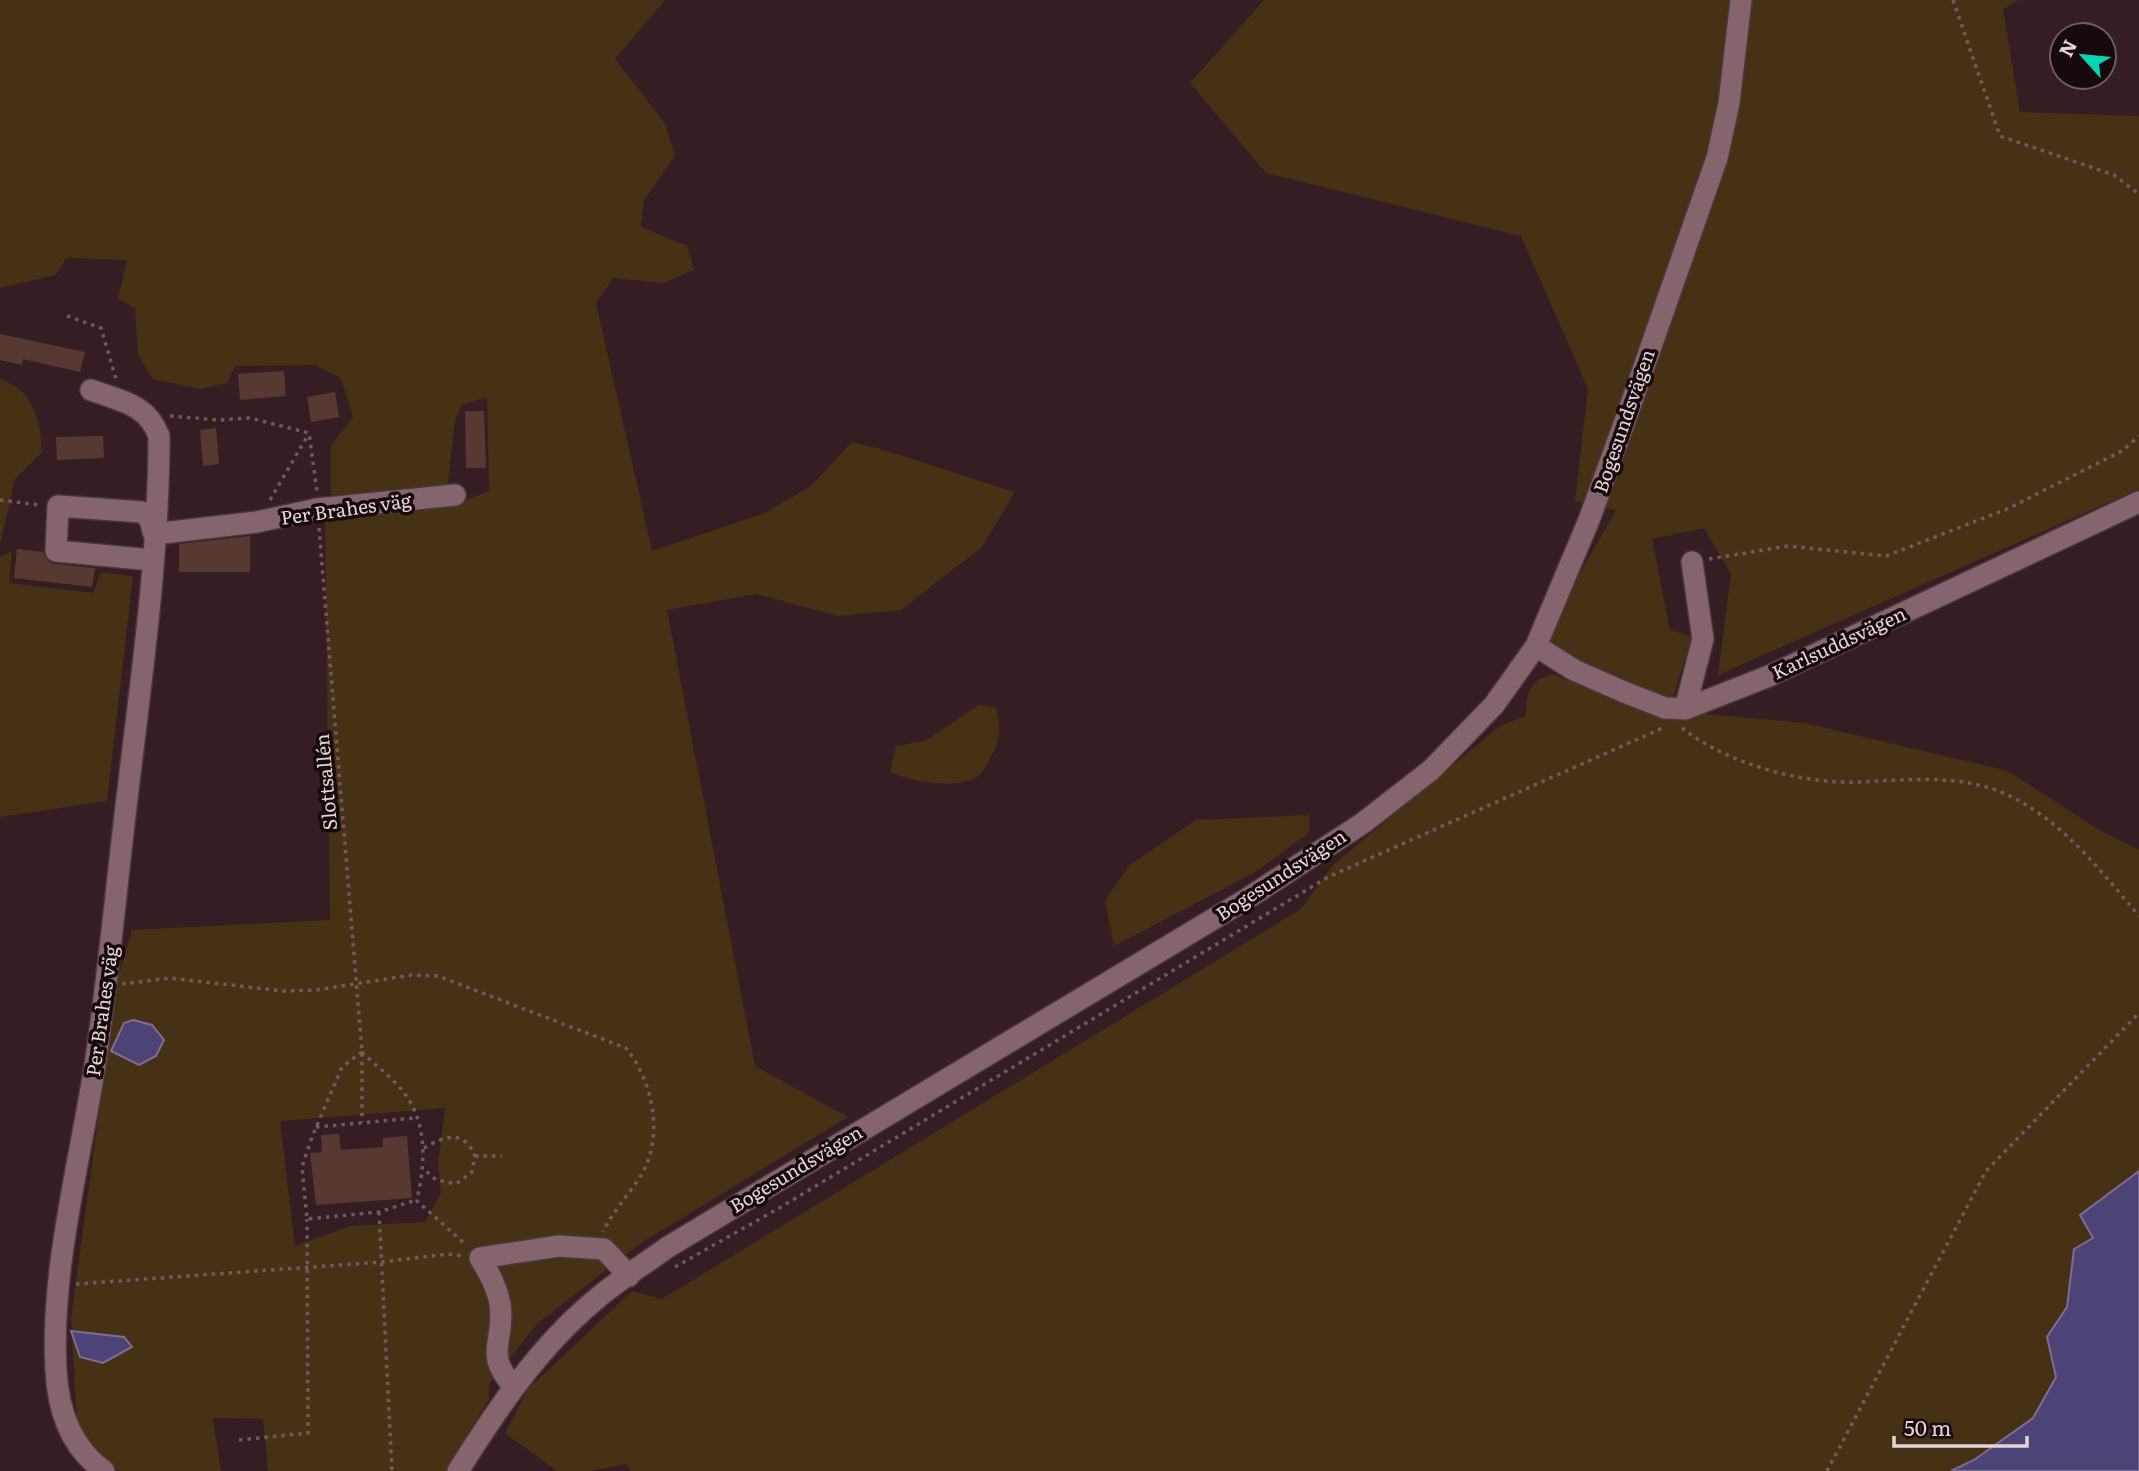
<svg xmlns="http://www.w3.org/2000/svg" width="2139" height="1471" viewBox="0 0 2139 1471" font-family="Literata,serif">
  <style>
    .green { fill: #463115; fill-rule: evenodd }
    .water { fill: #4e4376; stroke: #7c6e93; stroke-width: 2 }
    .building { fill: #563a32 }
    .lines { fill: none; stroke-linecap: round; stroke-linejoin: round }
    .minor-casing { stroke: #4d373e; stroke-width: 24 }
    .path { stroke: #71595f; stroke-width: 3.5; stroke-dasharray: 3.5 5; stroke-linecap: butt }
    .minor { stroke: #85656d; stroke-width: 21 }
    .labels { text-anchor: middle; stroke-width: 7; stroke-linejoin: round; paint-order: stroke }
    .street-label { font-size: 19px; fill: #e7d4d8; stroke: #160a0d }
  </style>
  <rect width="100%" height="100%" fill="#361c23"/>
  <path class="green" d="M0,0H665L615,59L665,123L675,156L644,200L641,227L687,246L694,270L663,283L613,278L596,303L652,551L765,513L811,486L852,442C908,455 960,476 1015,492L982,547L901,610L838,616L756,594L667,610L755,1066L848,1117L641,1243L537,1324L489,1384V1399L446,1471H268L263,1419L213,1418L221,1471H120L100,1459L77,1423L71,1318L117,981L132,930L330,920L325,516L469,499L489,491L487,397L462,405L455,420L447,490L331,495V445L353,417L341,378L315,365L235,366L227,383L200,389L153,379L138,355L135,308L118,299L127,260L66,258L56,275L0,288ZM445,1108L438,1164L441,1193L425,1222L350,1226L295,1246L280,1121Z
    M1264,0H2019L2003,9L2020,112L2139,116V489L1718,675L1731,574L1704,528L1652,539L1670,630L1692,636L1672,701L1561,656L1549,639L1580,573L1616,510L1575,501L1588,389L1521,236L1266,173L1190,83Z
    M0,379C33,389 41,421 42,452L15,479L0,545Z
    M12,551L9,583L93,593L101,572L133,576L107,801L0,817V557Z
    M1552,674L1640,708L1805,723L2008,771L2099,830L2139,850V1171L2129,1176L2093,1238L2074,1249L2067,1307L2047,1337L2056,1377L2033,1417L1974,1460L1951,1471H631L626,1464L591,1471H557L505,1433L528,1389L632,1291L662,1299L1301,909L1333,865L1501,725L1526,716C1526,694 1529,681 1552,674Z
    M980,704L996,708C1001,724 1001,740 992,755C988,761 985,770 980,774C962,792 910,781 890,772L896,746L925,741Z
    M1309,815V833L1254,873L1114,946L1105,900L1130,865L1196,820Z"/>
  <path class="water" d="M133,1020L152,1025L164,1040L156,1056L139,1065L111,1051L124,1023Z
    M2139,1171V1471H1951L1974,1460L2033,1418L2056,1377L2047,1337L2067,1307L2074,1249L2093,1238L2080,1215Z
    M71,1331L124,1337L132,1347L103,1363L80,1357Z"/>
  <path class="building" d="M0,334L85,352L80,372L23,359L22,365L0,360Z
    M284,371L286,396L240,400L238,374Z
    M335,392L339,417L311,422L307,397Z
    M465,411H484L486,468H466Z
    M216,428L219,464L203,466L200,430Z
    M103,436L104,458L57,460L56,437Z
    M250,536V572H179V544Z
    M17,549L43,552L48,561L54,564L95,568L92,587L14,578Z
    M339,1134L341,1150L383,1147V1138L407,1136L412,1198L316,1205L310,1153L322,1152L321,1135Z"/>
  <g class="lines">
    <g class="minor-casing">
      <path id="minor" d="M91,390C121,401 147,404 159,436C159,554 142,673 128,790C117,880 109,970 96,1059C81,1157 50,1271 56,1370C58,1410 70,1447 104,1471
        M154,534L257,522L317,509L455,495
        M152,560L56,551L58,506L142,512L150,519L153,532
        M1536,646L1574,670L1624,692L1665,708L1685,709L1769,676L2139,502
        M1685,709L1703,639L1692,562
        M514,1387C482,1351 506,1343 500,1304C497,1287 489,1273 480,1258L559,1246L604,1249L629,1276
        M458,1471C497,1409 538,1348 594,1301C617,1281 643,1265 668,1247L1245,900L1363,823L1431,770L1494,705L1536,646L1589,520L1625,421L1717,158L1729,103L1741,0"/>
    </g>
    <path class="path" d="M1953,0L2000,136L2114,175L2139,194
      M67,316L101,328L116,379
      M170,416L219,420L250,418L309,433L317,492
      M0,500L39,505
      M270,500L308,435
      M319,528L362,1052V1122
      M1709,559L1788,546L1886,556L2007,509L2122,451L2139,436
      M1682,728C1728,764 1801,784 1859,782C1906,780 1956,774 2001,792C2060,817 2099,869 2139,916
      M122,984L170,978L283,991L316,990L412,975L438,976L626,1048C652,1080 664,1133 643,1172C631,1192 613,1211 603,1232
      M362,1052L342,1067L312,1137L302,1167L307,1219L379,1212L416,1200
      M362,1052C376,1066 394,1079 405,1094C428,1125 425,1165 417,1199
      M316,1127L415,1118
      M424,1148C444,1136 464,1129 475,1156L472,1172L456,1184L436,1180L424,1169
      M475,1156H502
      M416,1200L466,1245
      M379,1212L392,1471
      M675,1267L781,1207L1328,877L1665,727
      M76,1284L382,1262L448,1254L462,1256
      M239,1440L308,1433L307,1219
      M1827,1471L1986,1171L2139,1013"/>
    <use href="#minor" class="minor"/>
  </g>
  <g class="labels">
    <g class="street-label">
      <text transform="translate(1624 421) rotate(-71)" y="7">Bogesundsvägen</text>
      <text transform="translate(346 509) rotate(-8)" y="7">Per Brahes väg</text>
      <text transform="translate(1839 643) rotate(-25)" y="7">Karlsuddsvägen</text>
      <text transform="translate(326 782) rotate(-95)" y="7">Slottsallén</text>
      <text transform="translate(1281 875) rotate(-33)" y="7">Bogesundsvägen</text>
      <text transform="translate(102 1011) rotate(-82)" y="7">Per Brahes väg</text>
      <text transform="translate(796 1169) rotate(-31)" y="7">Bogesundsvägen</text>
    </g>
  </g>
  <g transform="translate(2083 56) rotate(297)"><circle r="33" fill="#160a0d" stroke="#6a5b5e" stroke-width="2"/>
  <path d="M0-5L12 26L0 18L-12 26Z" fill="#04d5b6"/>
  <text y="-10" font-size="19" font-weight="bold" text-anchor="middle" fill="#e7d4d8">N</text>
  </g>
  <path d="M1894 1436v10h133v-10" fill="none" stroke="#e7d4d8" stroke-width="3.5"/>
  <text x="1904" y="1436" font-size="21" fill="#e7d4d8" stroke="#160a0d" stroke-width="5" paint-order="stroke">50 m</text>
</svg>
